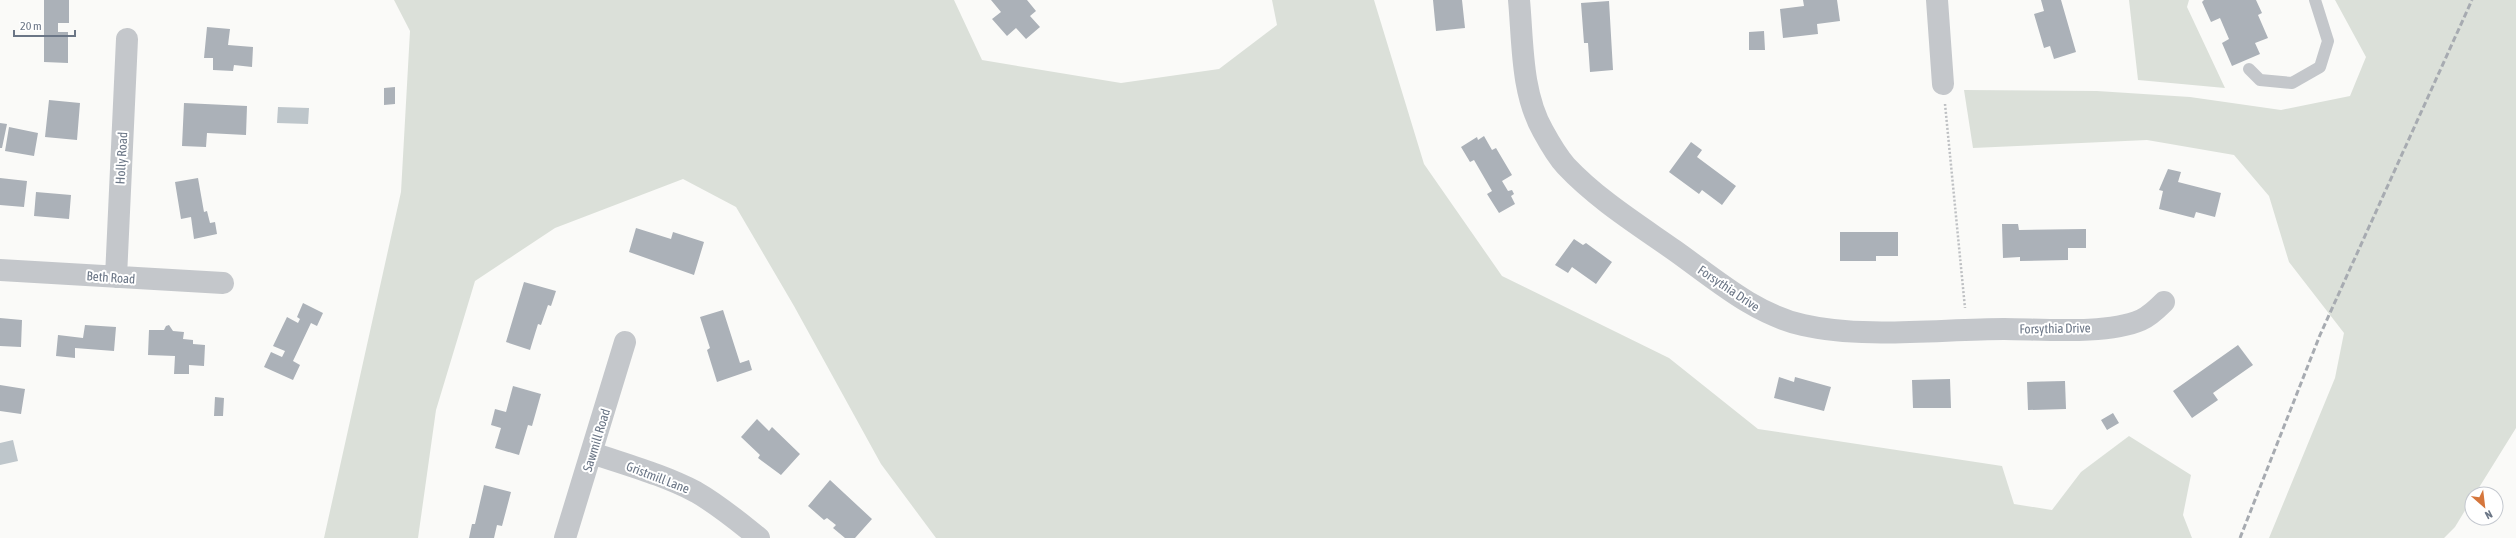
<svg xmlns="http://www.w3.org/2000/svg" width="2516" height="538" viewBox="0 0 2516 538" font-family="'Asap Condensed',sans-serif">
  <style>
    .green { fill: #dbe0d9 }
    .water { fill: #bec6cb }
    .building { fill: #abb1b8 }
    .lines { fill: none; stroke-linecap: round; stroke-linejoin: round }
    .path { stroke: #bec0c3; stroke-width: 2.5; stroke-dasharray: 2 2; stroke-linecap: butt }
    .lane { stroke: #c4c7cb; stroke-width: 12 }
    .street { stroke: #c4c7cb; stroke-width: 22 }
    .rail { stroke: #a7abb1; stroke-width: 3; stroke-dasharray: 6 3; stroke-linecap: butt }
    .labels { text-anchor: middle; stroke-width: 4; stroke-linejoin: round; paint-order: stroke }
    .street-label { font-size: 13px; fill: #6b7686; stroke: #fff }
  </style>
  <rect width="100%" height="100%" fill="#fafaf8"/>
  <path class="green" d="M394,0H954L982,60L1121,83L1219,69L1277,25L1272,0H1374L1424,164L1502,276L1669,358L1758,429L2002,466L2014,504L2052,510L2081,472L2129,436L2191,475L2183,515L2192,538H936L881,464L794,306L736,207L683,179L555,228L475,281L436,410L418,538H324L401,192L410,31Z
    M2129,0H2189L2187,7L2225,88L2138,80Z
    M2335,0H2516V428L2475,494H2472V499L2455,527L2444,538H2269L2335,378L2344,333L2289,262L2269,196L2234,155L2147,140L1973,148L1964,90L2097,91L2190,97L2281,110L2350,96L2366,57Z"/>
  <path class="water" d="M278,107L309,108L308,124L277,123Z
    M13,440L18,461L0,465V443Z"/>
  <path class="building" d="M44,0H69V23H58V32H68V63L44,62Z
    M991,0H1027L1036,11L1030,16L1040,27L1026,39L1016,28L1007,36L992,19L1001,12Z
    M1433,0H1462L1465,28L1436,31Z
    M1803,0H1837L1840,21L1817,24L1818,34L1783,38L1780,9L1804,6Z
    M2041,0H2061L2076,52L2054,59L2050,46L2044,48L2034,14L2044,11Z
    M2204,0H2256L2262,13L2258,15L2268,38L2255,43L2260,54L2232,66L2222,43L2229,39L2220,18L2211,22L2202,2Z
    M1609,1L1613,70L1590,72L1588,43H1584L1581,3Z
    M207,27L230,29L228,45L253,47L252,67L234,65L233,71L213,70V58H204Z
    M1764,31L1765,50H1749V32Z
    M395,87V104L384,105V88Z
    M49,100L80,103L77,140L45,137Z
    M184,103L247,106L246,135L207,133L206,147L182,146Z
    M0,123L7,124L2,148H0Z
    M9,127L38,133L34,156L5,151Z
    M1484,136L1492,150L1496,148L1512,175L1502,181L1508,191L1512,190L1514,194L1511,196L1515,204L1499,213L1487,194L1492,191L1474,160L1470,162L1461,147L1477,137L1478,140Z
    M1691,142L1702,150L1697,157L1736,186L1722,205L1702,190L1699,194L1669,172Z
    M2168,169L2181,172L2178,182L2221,193L2215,217L2196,212L2194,218L2159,209L2163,191L2159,190Z
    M0,178L27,181L24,207L0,205Z
    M198,178L204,212L207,211L210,223L215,222L217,234L194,239L191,217L181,219L175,182Z
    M36,192L71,195L69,219L34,216Z
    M2002,224H2018L2019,230L2086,229V248H2068V260L2020,261V257L2003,258Z
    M636,228L671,239L673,232L704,242L694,275L629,252Z
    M1840,232H1898V256H1876V261H1840Z
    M1574,239L1583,245L1586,243L1612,262L1596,284L1572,267L1568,273L1555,265Z
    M524,282L556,291L551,306L548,305L541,325L538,324L530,350L506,342Z
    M303,303L323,313L317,326L311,323L293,361L300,365L293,380L264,367L271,352L282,357L285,351L273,346L287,317L298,323L300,319L297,317Z
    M723,310L740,363L749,360L752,370L717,382L707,350L710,348L700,317Z
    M0,318L22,320L21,347L0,346Z
    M85,325L116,327L114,351L75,348V358L56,356L58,335L83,338Z
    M169,325L173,331L184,332L183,339L193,340V344L205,345L204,366L189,365V374H174L175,356L148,355L149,330H164L166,326Z
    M2238,345L2253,365L2213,393L2218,400L2192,418L2173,391Z
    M1779,377L1794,382L1795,377L1831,387L1824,411L1774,398Z
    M1950,379L1951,408H1913L1912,380Z
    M2065,381L2066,409L2028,410L2027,382Z
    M0,385L25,389L21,414L0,411Z
    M513,386L541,394L532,426L528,425L519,455L495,448L501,428L491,425L495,409L506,412Z
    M215,397L224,398L223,416H214Z
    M2113,413L2119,423L2107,430L2101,420Z
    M757,419L769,431L772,427L800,454L781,475L758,458L760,455L741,437Z
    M830,480L872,519L855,538H845L833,528L836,525L827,518L824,520L808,506Z
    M484,485L511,492L502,526L497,525L494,538H469L472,524H475Z"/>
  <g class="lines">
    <path class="path" d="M1945,104L1965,308"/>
    <path class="lane" d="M2249,69L2260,80L2292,83L2320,67L2328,41L2315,0"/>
    <path class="street" d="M1519,0C1523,43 1521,92 1543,131C1549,142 1557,156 1566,166C1597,199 1637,224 1674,250C1715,279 1754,314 1803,325C1863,339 1941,329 2004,329C2042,329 2106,335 2141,320C2150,316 2157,309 2164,302
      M1937,0L1943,84
      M0,270L223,283
      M116,277L127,39
      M592,453C627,465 664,475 696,492C719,505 739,522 759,538
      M565,538L625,342"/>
    <path class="rail" d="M2240,538L2320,335L2472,0"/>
  </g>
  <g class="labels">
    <g class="street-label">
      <text transform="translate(121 158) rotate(-87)" y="5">Holly Road</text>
      <text transform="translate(111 277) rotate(4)" y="5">Beth Road</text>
      <text transform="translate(1729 288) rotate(34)" y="5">Forsythia Drive</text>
      <text transform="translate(2055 328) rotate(-1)" y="5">Forsythia Drive</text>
      <text transform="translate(596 440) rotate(-73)" y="5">Sawmill Road</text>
      <text transform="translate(658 477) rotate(21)" y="5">Gristmill Lane</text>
    </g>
  </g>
  <g transform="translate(2484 506) rotate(152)"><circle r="19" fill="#ffffff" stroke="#c4c8cf"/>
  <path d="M0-3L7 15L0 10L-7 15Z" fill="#d5763c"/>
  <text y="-6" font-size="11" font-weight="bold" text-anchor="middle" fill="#6b7686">N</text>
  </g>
  <path d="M14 30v6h61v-6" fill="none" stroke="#6b7686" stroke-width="2"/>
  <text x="20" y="30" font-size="12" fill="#6b7686" stroke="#ffffff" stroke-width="3" paint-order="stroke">20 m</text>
</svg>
